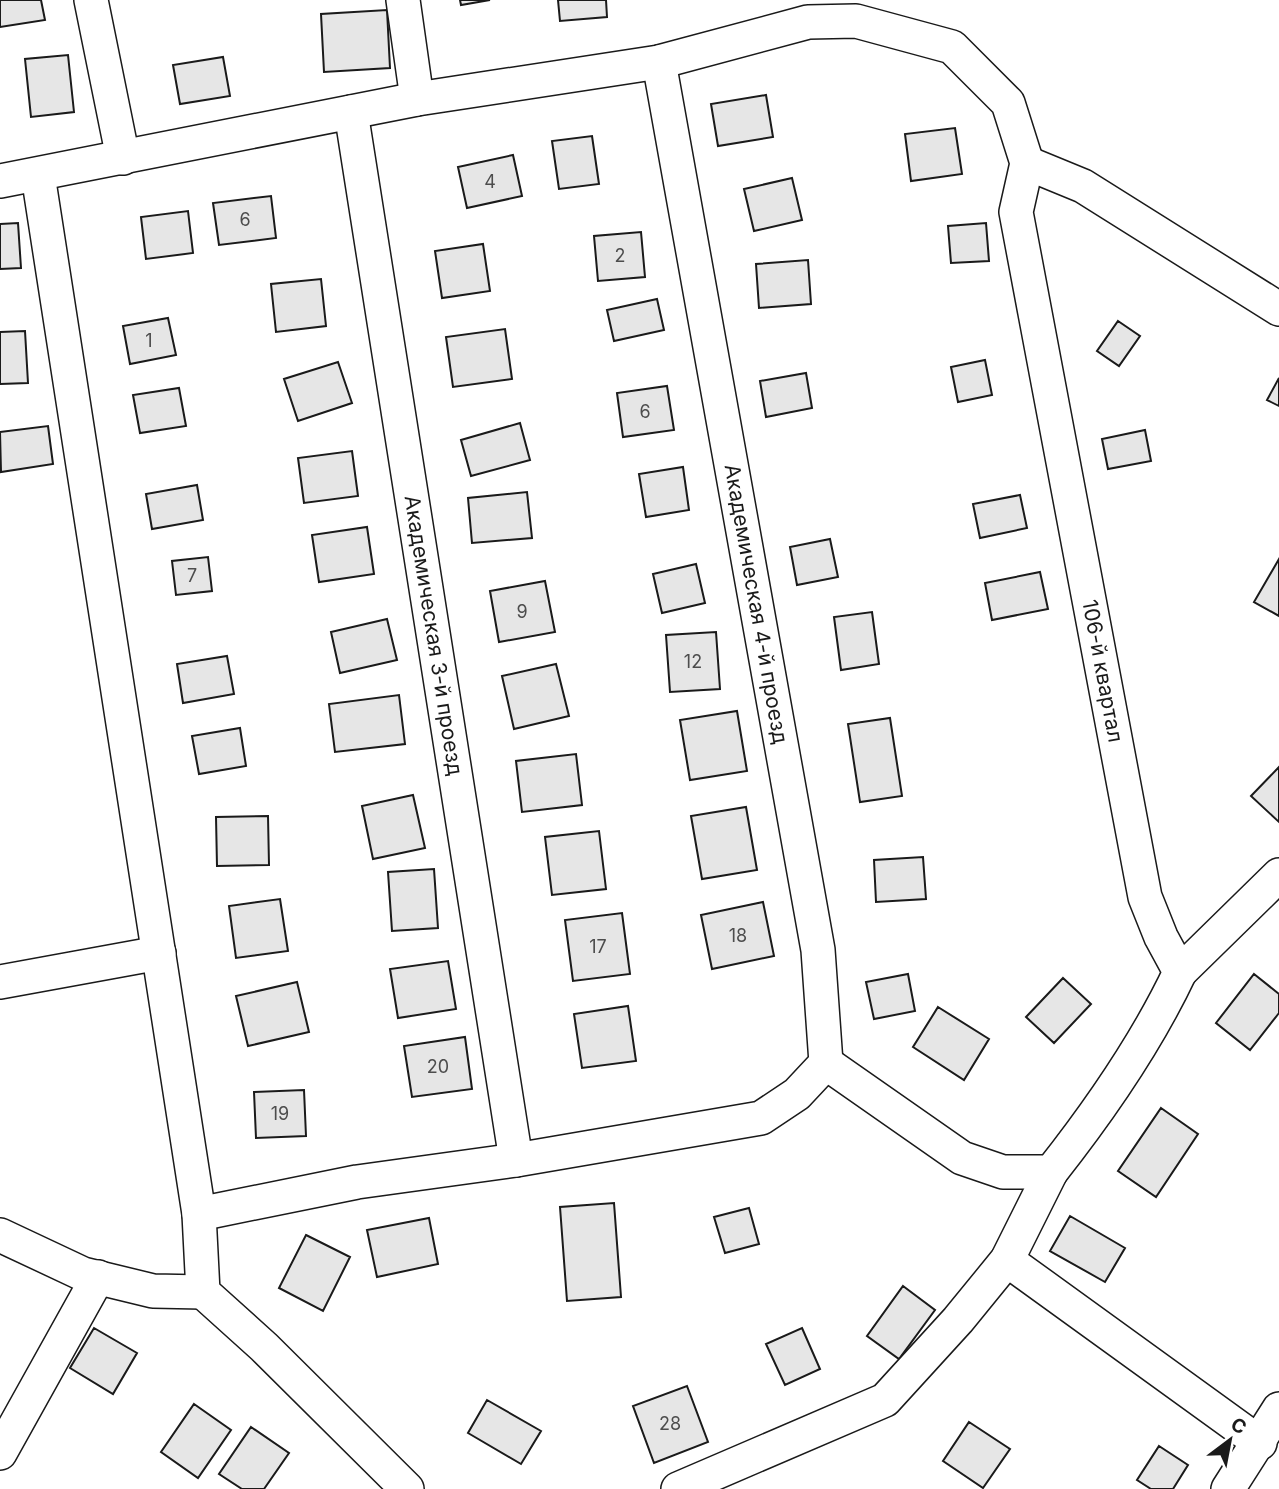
<svg xmlns="http://www.w3.org/2000/svg" width="1279" height="1489" viewBox="0 0 1279 1489" font-family="Inter,sans-serif">
  <style>
    .building { fill: #e6e6e6; stroke: #1a1a1a; stroke-width: 2 }
    .lines { fill: none; stroke-linecap: round; stroke-linejoin: round }
    .minor-casing { stroke: #1a1a1a; stroke-width: 36 }
    .minor { stroke: #fff; stroke-width: 33 }
    .labels { text-anchor: middle; stroke-width: 5; stroke-linejoin: round; paint-order: stroke }
    .number-label { font-size: 18px; fill: #4d4d4d }
    .street-label { font-size: 21px; fill: #1a1a1a; stroke: #fff }
  </style>
  <rect width="100%" height="100%" fill="#fff"/>
  <path class="building" d="M0,0H41L45,20L0,27Z
    M460,0H490L461,5Z
    M558,0H606L607,17L560,21Z
    M387,10L390,68L324,72L321,14Z
    M68,55L74,112L31,117L25,59Z
    M223,57L230,96L180,104L173,65Z
    M766,95L773,137L718,146L711,104Z
    M955,128L962,174L911,181L905,134Z
    M592,136L599,184L559,189L552,141Z
    M513,155L522,196L467,208L458,167Z
    M792,178L802,220L754,231L744,189Z
    M271,196L276,238L219,245L213,203Z
    M188,211L193,253L146,259L141,217Z
    M18,223L21,268L0,269V224Z
    M986,223L989,261L951,263L948,226Z
    M641,232L645,277L598,281L594,236Z
    M483,244L490,291L442,298L435,251Z
    M808,260L811,304L759,308L756,264Z
    M321,279L326,326L276,332L271,284Z
    M657,299L664,330L614,341L607,310Z
    M168,318L176,355L130,364L123,326Z
    M1118,321L1140,336L1119,366L1097,351Z
    M505,329L512,379L453,387L446,337Z
    M25,331L28,383L0,384V332Z
    M985,360L992,395L958,402L951,367Z
    M338,362L352,403L298,421L284,379Z
    M806,373L812,408L766,417L760,381Z
    M1279,378V406L1267,400Z
    M667,386L674,430L623,437L617,393Z
    M179,388L186,426L140,433L133,395Z
    M520,423L530,460L471,476L461,440Z
    M48,426L53,464L1,472L0,432Z
    M1145,430L1151,461L1108,469L1102,439Z
    M352,451L358,496L304,503L298,458Z
    M683,467L689,510L646,517L639,474Z
    M197,485L203,520L152,529L146,494Z
    M527,492L532,538L472,543L468,498Z
    M1020,495L1027,528L980,538L973,504Z
    M367,527L374,574L319,582L312,535Z
    M830,539L838,577L797,585L790,547Z
    M208,557L212,591L176,595L172,561Z
    M1279,559V616L1254,602Z
    M696,564L705,603L662,613L653,574Z
    M1040,572L1048,609L992,620L985,583Z
    M545,581L555,632L499,642L490,591Z
    M872,612L879,664L841,670L834,617Z
    M387,619L397,660L340,673L331,632Z
    M716,632L720,689L670,692L666,635Z
    M227,656L234,694L183,703L177,664Z
    M556,664L569,716L514,729L502,676Z
    M399,695L405,744L335,752L329,704Z
    M737,711L747,771L690,780L680,720Z
    M890,718L902,796L860,802L848,724Z
    M240,728L246,766L199,774L192,736Z
    M576,754L582,805L522,812L516,761Z
    M1279,767V822L1251,796Z
    M413,795L425,848L373,859L362,806Z
    M746,807L757,870L702,879L691,816Z
    M268,816L269,865L217,866L216,817Z
    M599,831L606,889L552,895L545,837Z
    M923,857L926,899L876,902L874,860Z
    M434,869L438,928L392,931L388,872Z
    M280,899L288,951L236,958L229,906Z
    M763,902L774,956L712,969L701,915Z
    M622,913L630,974L573,981L565,920Z
    M448,961L456,1009L398,1018L390,969Z
    M908,974L915,1011L874,1019L866,982Z
    M1254,974L1279,994V1013L1250,1050L1216,1023Z
    M1063,978L1091,1004L1054,1043L1026,1017Z
    M297,982L309,1032L248,1046L236,996Z
    M628,1006L636,1061L582,1068L574,1014Z
    M938,1007L989,1039L964,1080L913,1047Z
    M465,1037L472,1089L412,1097L404,1046Z
    M304,1090L306,1136L256,1138L254,1092Z
    M1161,1108L1198,1134L1156,1197L1118,1171Z
    M614,1203L621,1297L567,1301L560,1207Z
    M749,1208L759,1244L725,1253L714,1217Z
    M1070,1216L1125,1248L1105,1282L1050,1251Z
    M429,1218L438,1264L377,1277L367,1230Z
    M306,1235L350,1257L323,1311L279,1288Z
    M903,1286L935,1310L899,1359L867,1336Z
    M94,1328L137,1353L113,1394L70,1368Z
    M802,1328L820,1369L785,1385L766,1344Z
    M687,1386L708,1442L654,1463L633,1406Z
    M487,1400L541,1431L521,1464L468,1433Z
    M194,1404L231,1430L198,1478L161,1452Z
    M969,1422L1010,1449L983,1488L943,1461Z
    M251,1427L289,1453L264,1489H242L219,1474Z
    M1159,1446L1188,1465L1173,1489H1151L1137,1480Z"/>
  <g class="lines">
    <g class="minor-casing">
      <g id="minor">
        <path d="M91,0L123,158"/>
        <path d="M403,0L417,99"/>
        <path id="s1" d="M351,112L516,1160"/>
        <path d="M1027,163L1083,186L1279,309"/>
        <path d="M38,175L199,1214L203,1292L264,1347L407,1489"/>
        <path id="s2" d="M0,181L417,99L659,62L808,22L856,21L952,47L1008,103L1027,163L1016,212L1145,897L1161,937L1180,972C1146,1044 1100,1110 1051,1172H1003L962,1158L826,1063"/>
        <path d="M1180,972L1279,875"/>
        <path d="M0,982L159,953"/>
        <path d="M199,1214L357,1182L516,1160L761,1118L797,1094L826,1063L818,950L659,62"/>
        <path d="M0,1235L83,1274L153,1291L203,1292"/>
        <path d="M1007,1260L1260,1443"/>
        <path d="M0,1453L98,1277"/>
        <path d="M678,1489L885,1400L958,1320L1007,1260L1051,1172"/>
        <path d="M1228,1489L1279,1409"/>
      </g>
    </g>
    <use href="#minor" class="minor"/>
  </g>
  <g class="labels">
    <g class="number-label">
      <text x="490" y="188">4</text>
      <text x="245" y="226">6</text>
      <text x="620" y="262">2</text>
      <text x="149" y="347">1</text>
      <text x="645" y="418">6</text>
      <text x="192" y="582">7</text>
      <text x="522" y="618">9</text>
      <text x="693" y="668">12</text>
      <text x="738" y="942">18</text>
      <text x="598" y="953">17</text>
      <text x="438" y="1073">20</text>
      <text x="280" y="1120">19</text>
      <text x="670" y="1430">28</text>
    </g>
    <g class="street-label">
      <text transform="translate(756 604) rotate(80)" y="7">Академическая 4-й проезд</text>
      <text dy="7" stroke="none"><textPath href="#s1" startOffset="530">Академическая 3-й проезд</textPath></text>
      <text dy="7" stroke="none"><textPath href="#s2" startOffset="1631">106-й квартал</textPath></text>
    </g>
  </g>
  <g transform="translate(1230 1440) rotate(32)" stroke="#ffffff" stroke-width="5" paint-order="stroke">
  <path d="M0-5L12 26L0 18L-12 26Z" fill="#1a1a1a"/>
  <text y="-10" font-size="19" font-weight="bold" text-anchor="middle" fill="#1a1a1a">С</text>
  </g>
</svg>
